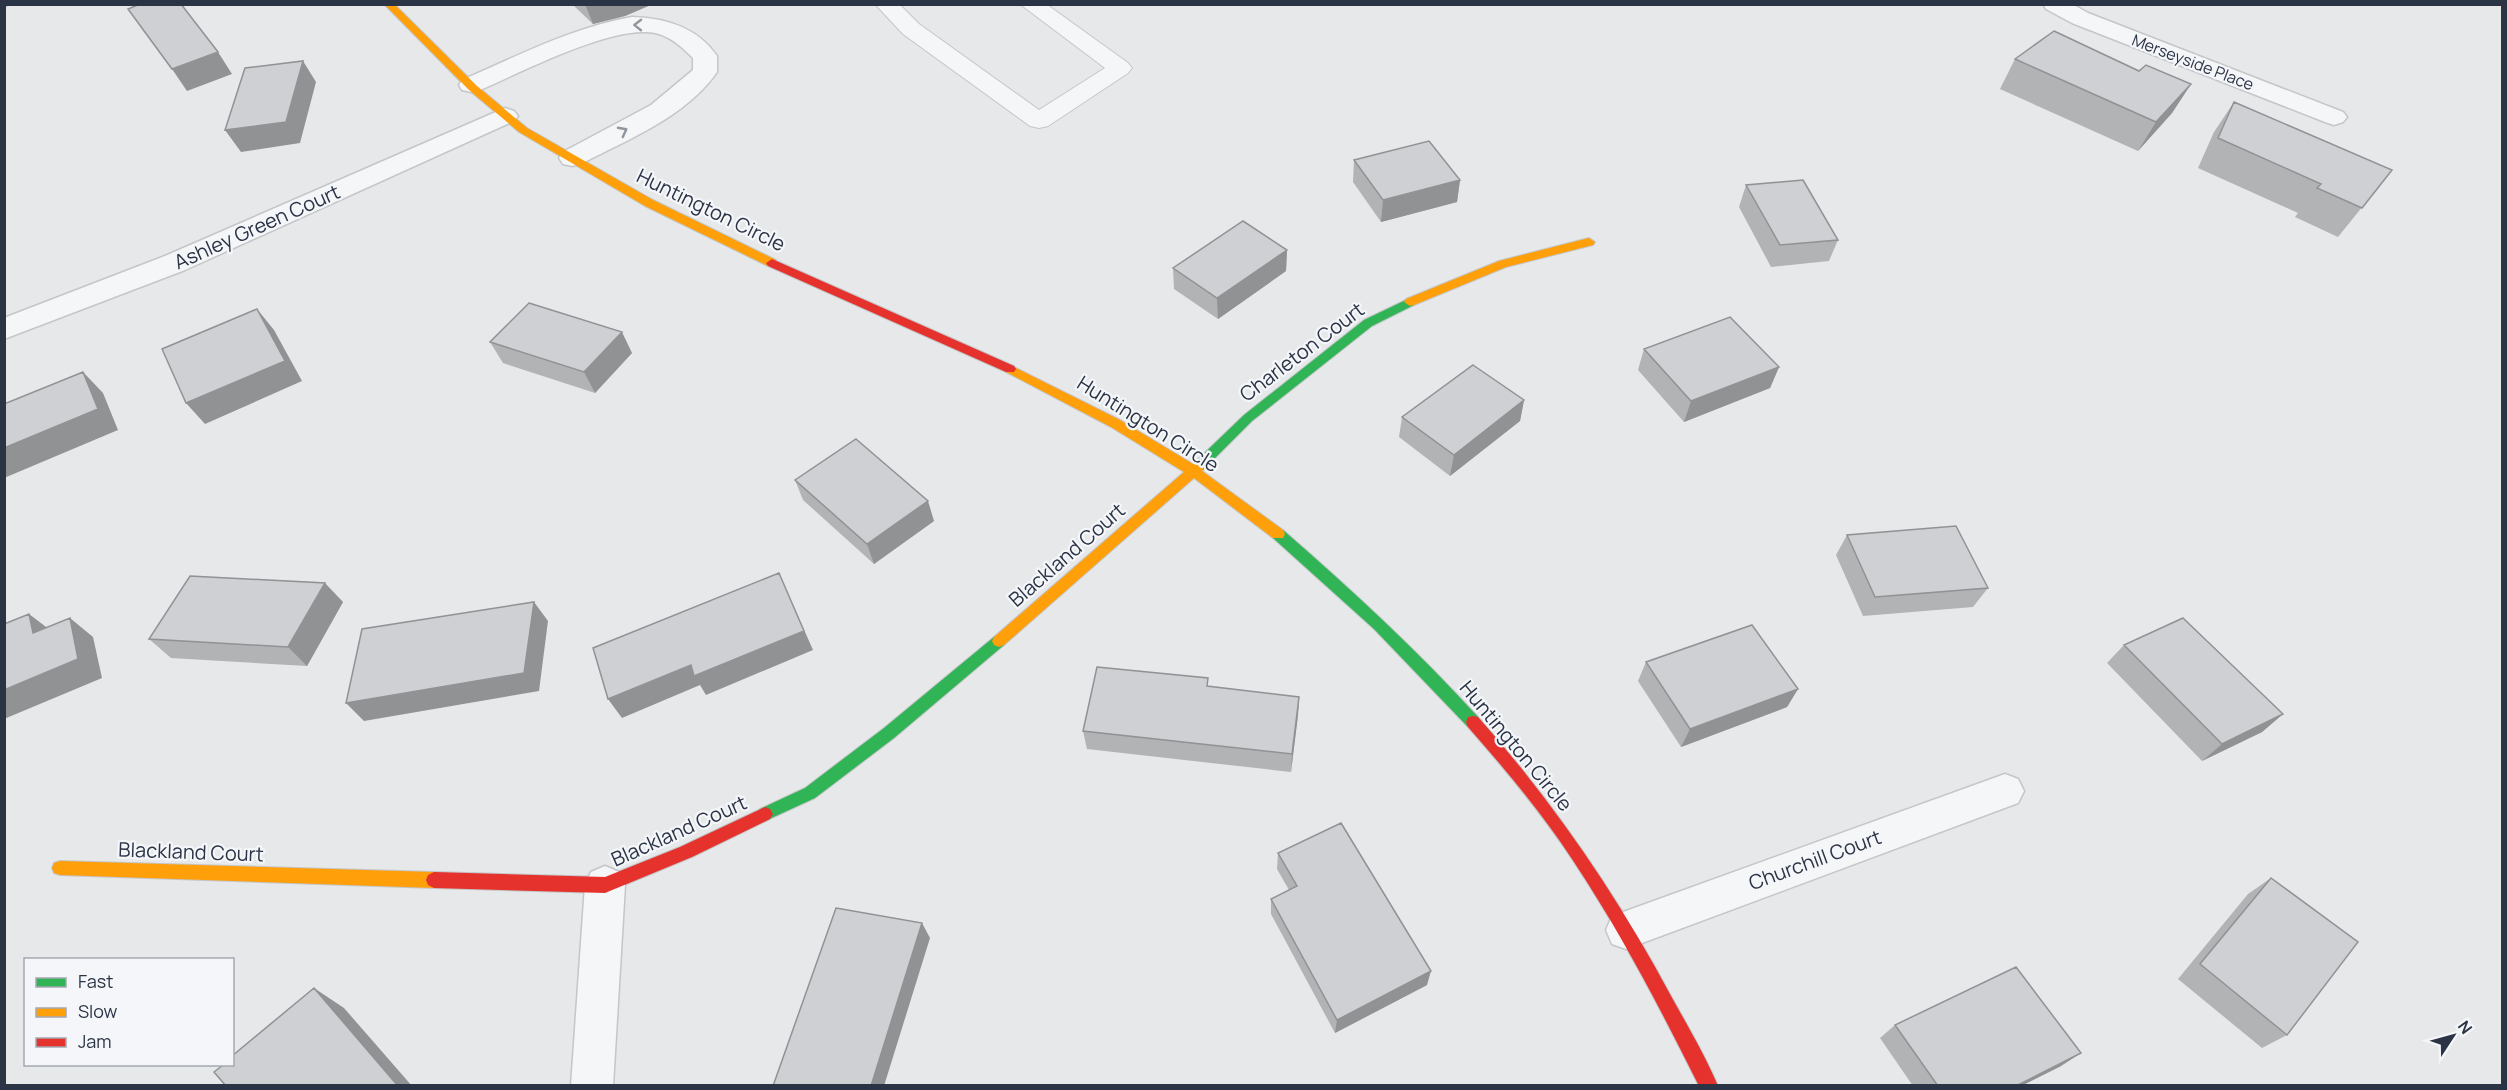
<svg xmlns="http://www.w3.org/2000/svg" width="2507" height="1090" viewBox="0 0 2507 1090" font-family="Manrope,sans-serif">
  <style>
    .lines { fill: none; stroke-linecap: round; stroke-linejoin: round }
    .lane-casing { stroke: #c4c6c8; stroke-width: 2 }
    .street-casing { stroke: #c4c6c8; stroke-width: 3 }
    .fast-casing { stroke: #c4c6c8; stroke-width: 2 }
    .slow-casing { stroke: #c4c6c8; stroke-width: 2 }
    .jam-casing { stroke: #c4c6c8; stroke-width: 2 }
    .lane { fill: #f5f6f7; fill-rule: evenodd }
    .street { fill: #f5f6f7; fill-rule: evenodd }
    .fast { fill: #30b455; fill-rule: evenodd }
    .slow { fill: #ff9f0a; fill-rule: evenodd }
    .jam { fill: #e5322d; fill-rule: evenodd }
    .wall { fill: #b1b3b5 }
    .shaded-wall { fill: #909294 }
    .building { fill: #ced0d3; stroke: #909294; stroke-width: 1.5 }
    .oneway { stroke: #90959e }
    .labels { text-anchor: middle; stroke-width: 4.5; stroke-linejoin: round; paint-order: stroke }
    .far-street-label { font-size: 16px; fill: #2b3445; stroke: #f4f6f9 }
    .street-label { font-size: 20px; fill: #2b3445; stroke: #f4f6f9 }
  </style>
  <rect width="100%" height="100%" fill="#e6e8ea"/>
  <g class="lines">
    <g class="lane-casing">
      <path id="lane" d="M875,4H899L919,24L1039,110L1105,68L1020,4H1046L1128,63L1132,68L1128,73L1048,126L1039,128L1030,126L903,34Z"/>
    </g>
    <g class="street-casing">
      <path id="street" d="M2043,4H2072L2088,13L2343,112L2347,117L2343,122L2334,125L2325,122L2072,23L2046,9Z
        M632,17C666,18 697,27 717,56V72C686,117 628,139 581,164L572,166L563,164L559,158L563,152L651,105L693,70V58C682,47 670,36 655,33C613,24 520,73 480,90L471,92L462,90L459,85L462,80C518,56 573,27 632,17Z
        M505,108L514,111L518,116L514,121L185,270L4,339V318L165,256Z
        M2005,774L2018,779L2024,791L2018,803L1626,949L1612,944L1606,930L1612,916L1626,911Z
        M605,866L619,872L625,885L613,1086H571L585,885L591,872Z"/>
    </g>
    <g class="fast-casing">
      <path id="fast" d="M1410,298L1414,299L1416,302L1414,305L1372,326L1252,421L1203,470H1193L1192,467L1193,464L1244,415L1364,320Z
        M1278,529L1283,530C1351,589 1417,650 1478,717L1480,722L1478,727L1473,728L1468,727L1374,629L1273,538L1271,534L1273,530Z
        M999,635L1004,637L1006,641L1004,645L894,738L815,798L765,821L760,819L757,814L760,809L805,788L884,728L994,637Z"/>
    </g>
    <g class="slow-casing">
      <path id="slow" d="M384,4H394L477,86L527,128L653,200L776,260V266H768L645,206L519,132L469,90Z
        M1589,238L1595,242L1593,245L1506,267L1414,305L1410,306L1404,302L1406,299L1499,261Z
        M1010,365L1120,420L1193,464L1198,462L1203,464L1204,467L1202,471L1283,530L1285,534L1283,538H1273L1194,478L1004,645L999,647L994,645L992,641L994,637L1184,472L1111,427L1006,372L1004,369L1006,366Z
        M60,861L434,872L440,875L442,880L440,885L434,888L60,875L54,873L52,868L54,863Z"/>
    </g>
    <g class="jam-casing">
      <path id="jam" d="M4,4H9L4,8Z
        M772,259L1014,366L1016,369L1014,372H1006L768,266L766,263Z
        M1473,716L1478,717C1554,803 1617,895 1671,996C1687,1025 1705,1055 1718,1086H1699C1660,1008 1620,931 1572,859C1541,812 1505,769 1468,727L1466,722L1468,717Z
        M765,807L770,809L773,814L770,819L692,857L605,893L434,888L428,885L426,880L428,875L434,872L605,877L680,847Z"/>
    </g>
    <use href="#lane" class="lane"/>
    <use href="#street" class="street"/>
    <use href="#fast" class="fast"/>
    <use href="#slow" class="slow"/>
    <use href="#jam" class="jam"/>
  </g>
  <path class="wall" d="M572,4H653L625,16L593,24Z
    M2015,59L2139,71L2191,84L2172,113L2138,151L2000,89Z
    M2234,102L2392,170L2338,237L2295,217L2298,213L2198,168L2214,132Z
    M1354,160L1460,180L1457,202L1381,222L1353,182Z
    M1746,185L1838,240L1829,261L1771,267L1739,207Z
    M1287,250L1286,271L1218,319L1174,289L1173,268Z
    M490,342L632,353L595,393L503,363Z
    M1644,349L1779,367L1770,388L1684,422L1638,370Z
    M1524,400L1520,421L1450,476L1399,437L1402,417Z
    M795,480L934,521L874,564L803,500Z
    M1847,535L1988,588L1973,607L1863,616L1836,555Z
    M343,602L307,666L171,658L149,639Z
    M2124,645L2283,714L2262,732L2202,761L2107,663Z
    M1646,662L1798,689L1787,707L1681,747L1638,681Z
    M1299,697L1298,715L1291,772L1087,749L1083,731Z
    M1278,853L1427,985L1335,1033L1271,914V899L1289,890L1277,869Z
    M2271,878L2287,1035L2262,1048L2178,979L2248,894Z
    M1895,1025L2061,1066L2021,1086H1913L1880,1038Z"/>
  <path class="shaded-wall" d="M585,4H653L625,16L593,24Z
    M218,52L232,74L187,91L172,69Z
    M303,61L316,82L300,143L241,152L225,130Z
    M2191,84L2172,113L2138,151L2156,122Z
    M1460,180L1457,202L1381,222L1383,200Z
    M1287,250L1286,271L1218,319L1217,298Z
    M257,309L274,330L302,381L205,424L186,403Z
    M622,332L632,353L595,393L584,372Z
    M1779,367L1770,388L1684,422L1691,401Z
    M83,372L103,393L118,430L4,478V448Z
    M1524,400L1520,421L1450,476L1454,455Z
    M928,501L934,521L874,564L867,544Z
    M779,573L813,650L706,695L700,685L622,718L608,699L691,665Z
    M325,583L343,602L307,666L288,647Z
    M534,602L548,621L539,691L364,721L346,703Z
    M29,614L54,633H33Z
    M70,618L93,637L102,678L4,719V690Z
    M1798,689L1787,707L1681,747L1690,729Z
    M1299,697L1298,715L1291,772L1292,754Z
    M2283,714L2262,732L2202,761L2222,744Z
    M922,923L930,938L884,1086H871Z
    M1431,971L1427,985L1335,1033L1337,1020Z
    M314,988L344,1008L412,1086H398Z
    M2081,1053L2061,1066L2021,1086H2016Z"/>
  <path class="building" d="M140,4H181L218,52L172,69L128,9Z
    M2054,31L2139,71L2146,65L2191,84L2156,122L2015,59Z
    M303,61L286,122L225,130L245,68Z
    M2234,102L2392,170L2362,208L2317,188L2321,184L2218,138Z
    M1429,141L1460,180L1383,200L1354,160Z
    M1803,180L1838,240L1780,245L1746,185Z
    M1243,221L1287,250L1217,298L1173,268Z
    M529,303L622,332L584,372L490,342Z
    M257,309L285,361L186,403L162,349Z
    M1730,317L1779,367L1691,401L1644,349Z
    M1473,365L1524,400L1454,455L1402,417Z
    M83,372L98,409L4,448V404Z
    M856,439L928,501L867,544L795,480Z
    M1956,526L1988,588L1875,597L1847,535Z
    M779,573L804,631L694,676L691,665L608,699L593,648Z
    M190,576L325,583L288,647L149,639Z
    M534,602L524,673L346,703L362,629Z
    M29,614L33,633L70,618L78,659L4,690V624Z
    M2183,618L2283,714L2222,744L2124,645Z
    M1752,625L1798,689L1690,729L1646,662Z
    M1097,667L1208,678L1207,686L1299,697L1292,754L1083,731Z
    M1341,823L1431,971L1337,1020L1271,899L1297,886L1278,853Z
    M2271,878L2358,942L2287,1035L2200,964Z
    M836,908L922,923L871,1086H773Z
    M2016,967L2081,1053L2016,1086H1938L1895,1025Z
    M314,988L398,1086H226L214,1072L223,1065H232V1056Z"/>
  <defs><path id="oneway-chevron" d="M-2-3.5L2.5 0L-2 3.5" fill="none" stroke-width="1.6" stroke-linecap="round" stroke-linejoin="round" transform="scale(1.5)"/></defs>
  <g class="oneway">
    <use href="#oneway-chevron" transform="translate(638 25) rotate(-179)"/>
    <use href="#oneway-chevron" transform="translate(623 131) rotate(-28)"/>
  </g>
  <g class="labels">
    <g class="far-street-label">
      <text transform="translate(2193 62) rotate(21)" y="6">Merseyside Place</text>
    </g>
    <g class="street-label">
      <text transform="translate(711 210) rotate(26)" y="7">Huntington Circle</text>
      <text transform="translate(257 227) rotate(-24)" y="7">Ashley Green Court</text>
      <text transform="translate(1302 352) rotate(-37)" y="7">Charleton Court</text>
      <text transform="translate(1148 424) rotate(32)" y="7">Huntington Circle</text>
      <text transform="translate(1067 555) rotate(-41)" y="7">Blackland Court</text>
      <text transform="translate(1516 746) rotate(50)" y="7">Huntington Circle</text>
      <text transform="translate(679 831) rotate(-24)" y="7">Blackland Court</text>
      <text transform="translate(191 852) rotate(2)" y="7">Blackland Court</text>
      <text transform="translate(1815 860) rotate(-20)" y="7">Churchill Court</text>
    </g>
  </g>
  <rect width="2507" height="1090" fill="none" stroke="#2b3445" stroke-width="12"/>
  <rect x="24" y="958" width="210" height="108" fill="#f4f6f9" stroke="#a4a8b1" stroke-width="1.5"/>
  <rect x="36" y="978" width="30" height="9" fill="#30b455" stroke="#a4a8b1" stroke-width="1.5"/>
  <text x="78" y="988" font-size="18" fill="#2b3445">Fast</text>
  <rect x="36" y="1008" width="30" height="9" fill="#ff9f0a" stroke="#a4a8b1" stroke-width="1.5"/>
  <text x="78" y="1018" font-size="18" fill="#2b3445">Slow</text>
  <rect x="36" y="1038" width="30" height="9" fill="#e5322d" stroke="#a4a8b1" stroke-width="1.5"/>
  <text x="78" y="1048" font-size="18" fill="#2b3445">Jam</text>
  <g transform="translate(2453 1036) rotate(54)" stroke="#f4f6f9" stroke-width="4.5" paint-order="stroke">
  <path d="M0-4.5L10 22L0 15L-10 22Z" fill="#2b3445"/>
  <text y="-9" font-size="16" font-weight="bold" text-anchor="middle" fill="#2b3445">N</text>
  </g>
</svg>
